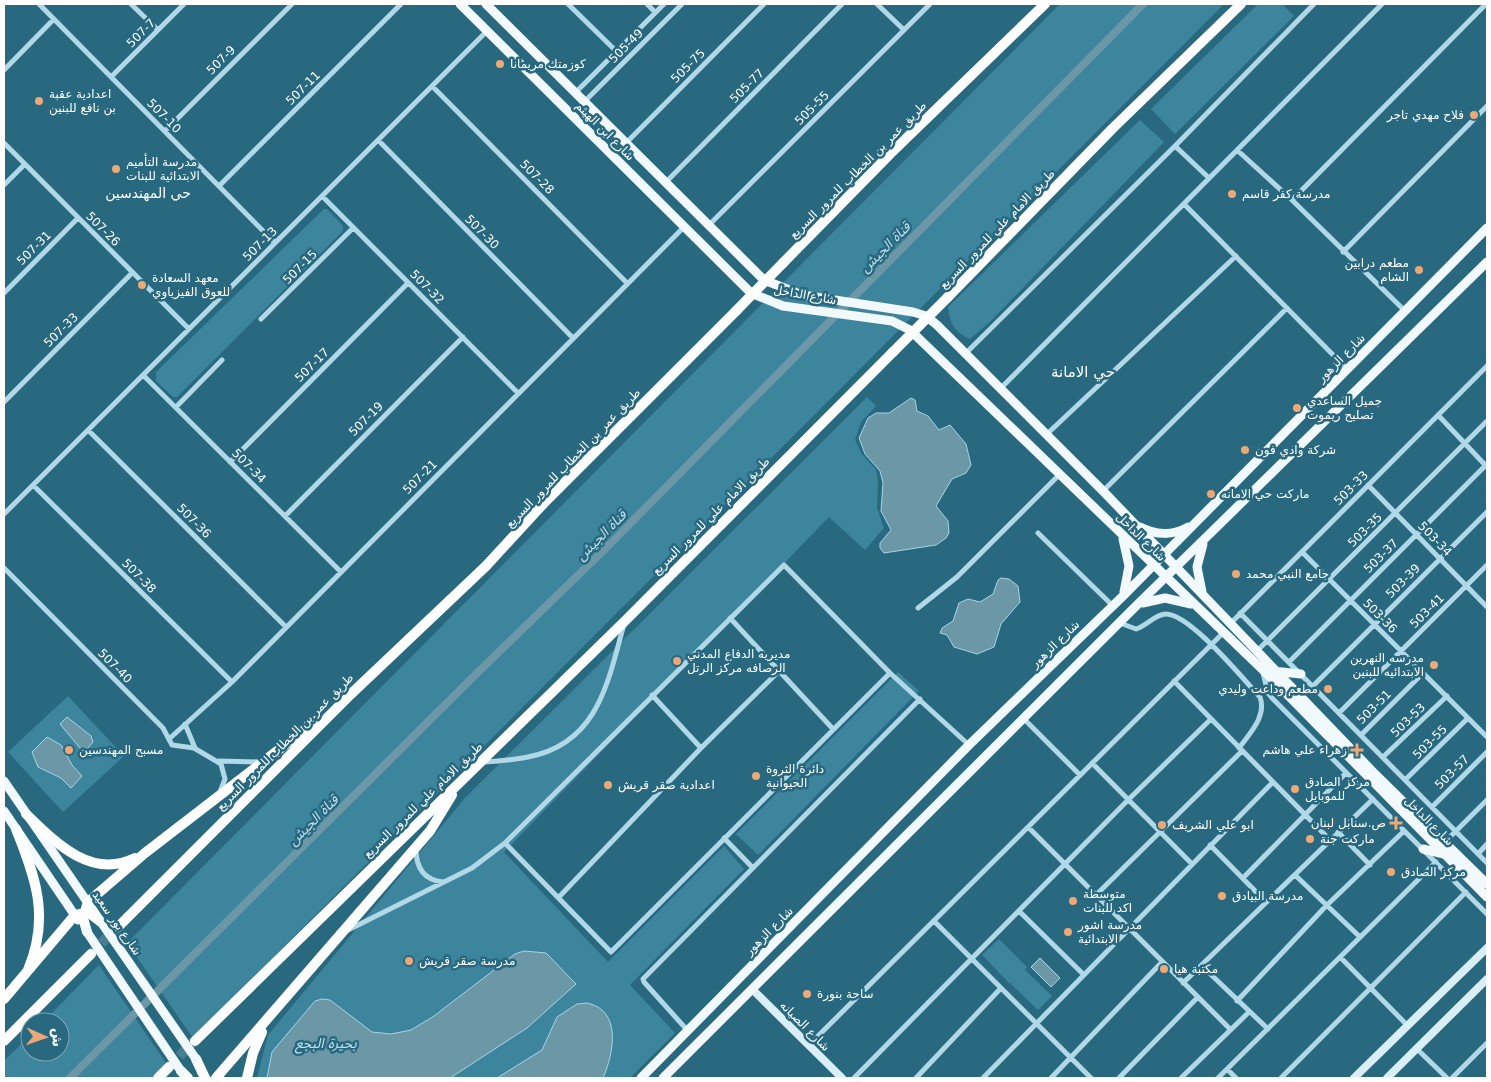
<svg xmlns="http://www.w3.org/2000/svg" width="1491" height="1082" viewBox="0 0 1491 1082" font-family="'DejaVu Sans','Noto Sans Arabic',sans-serif">
  <style>
    .green { fill: #3d859d }
    .water { fill: #6b97a6; stroke: #a5d6e6 }
    .lines { fill: none; stroke-linecap: round; stroke-linejoin: round }
    .canal { stroke: #6b97a6; stroke-width: 8 }
    .highway-tunnel { stroke: #488093; stroke-width: 10; stroke-dasharray: 10 5; stroke-linecap: butt }
    .street { stroke: #b0d8e6; stroke-width: 5 }
    .secondary { stroke: #d9eef5; stroke-width: 8 }
    .primary { stroke: #f1f9fd; stroke-width: 9 }
    .highway { stroke: #fff; stroke-width: 10 }
    .primary-bridge { stroke: #f1f9fd; stroke-width: 9 }
    .highway-bridge { stroke: #fff; stroke-width: 10 }
    .poi-dot { fill: #eda877; stroke: #286980; stroke-width: 2 }
    .labels { text-anchor: middle; stroke-width: 5; stroke-linejoin: round; paint-order: stroke }
    .street-label { font-size: 12px; fill: #fff; stroke: #286980 }
    .poi-label { font-size: 12px; fill: #fff; stroke: #286980; text-anchor: start }
    .neighbourhood-label { font-size: 14px; fill: #fff; stroke: #286980 }
    .water-label { font-size: 14px; font-style: italic; fill: #c3e4ef; stroke: #286980 }
    .quarter-label { font-size: 15px; fill: #fff; stroke: #286980 }
  </style>
  <rect width="100%" height="100%" fill="#286980"/>
  <path class="green" d="M1060,4H1224L193,1038L127,943Z
    M1258,4H1282L1294,16L1175,134L1151,109Z
    M1140,120L1164,142L991,321L970,339C955,333 949,322 948,307Z
    M324,209H327L343,226V231L177,397H173L156,381V372Z
    M867,397L876,406L861,422L855,440L862,454L876,470L878,481L877,508L884,528L865,550L829,517L504,852L608,962L724,846L744,869L630,985L675,1033L630,1078H257L268,1035L465,798Z
    M898,672L919,691L758,855L736,834Z
    M68,696L124,756L63,812L8,752Z
    M999,939L1027,967L1025,970L1052,996L1038,1010L1011,984L1017,977L1010,984L982,955Z
    M99,965L166,1063L151,1078H4V1061L30,1035V1052H60V1022H43Z"/>
  <path class="water" d="M911,398L915,400L917,411L928,416L939,430L950,425L966,444L971,465L966,473L952,479L936,506L948,521L949,533L946,538L936,545L884,553L880,548V543L891,530L881,511L883,483L880,471L865,454L859,438L868,418L876,413H889Z
    M1001,578L1009,579L1018,586L1020,602L1001,624L994,647L977,654L954,647L947,635L940,633L942,628L953,621L959,603L968,599L980,602L993,594L998,580Z
    M67,717L91,736L93,742L86,750L80,748L60,724Z
    M47,737L61,745L72,765L82,776L71,788L61,778L38,767L32,752Z
    M524,951L546,953L576,984L527,1028L450,1078H267L272,1052L315,1001L322,999L330,1000L372,1032L391,1034L411,1030L434,1016L515,954Z
    M1040,958L1060,978L1051,987L1031,967Z
    M587,1003C622,1010 614,1053 603,1078H497L542,1050L557,1017L577,1004Z"/>
  <g class="lines">
    <path class="canal" d="M70,1078L472,678L605,549L1143,4"/>
    <path class="highway-tunnel" d="M91,954L116,928
      M169,1067L194,1041"/>
    <path class="street" d="M39,4L275,243
      M131,4L158,30
      M568,4L616,51
      M647,4L655,12
      M877,4L904,30
      M4,70L54,19
      M111,77L184,4
      M432,86L627,283
      M575,93L664,4
      M584,102L682,4
      M165,131L292,4
      M378,140L573,338
      M4,143L189,329
      M626,143L764,4
      M1175,146L1209,178
      M1237,150L1292,200L1405,311
      M665,183L842,4
      M4,185L24,165
      M219,186L401,4
      M322,196L518,393
      M1292,200L1486,4
      M1184,204L1347,369
      M708,226L930,4
      M1343,252L1487,106
      M4,293L78,218
      M261,319L353,228
      M966,353L1175,146L1314,4
      M143,375L341,572
      M1001,388L1382,4
      M4,402L132,273
      M176,407L222,360
      M1438,415L1487,467
      M88,430L286,627
      M1047,434L1236,256
      M230,462L408,283
      M33,485L232,682
      M1368,485L1487,607
      M1103,491L1287,308
      M4,514L487,31
      M285,516L463,337
      M1038,533L1113,606
      M1302,552L1487,737
      M4,568L163,728L172,745L194,748L221,764L225,779L220,792
      M918,608L957,577L1059,475
      M1240,613L1487,863
      M730,618L833,729
      M1120,623L1136,629C1147,626 1155,614 1166,614C1190,614 1243,679 1260,697C1267,716 1250,733 1239,748
      M1230,624L1487,366
      M1256,652L1487,421
      M1289,662L1487,464
      M1263,673L1268,693L1272,698L1487,914
      M1174,681L1330,840
      M1313,686L1487,512
      M652,695L701,748
      M1339,713L1487,565
      M1024,719L1080,775
      M185,724L195,748
      M1361,735L1423,673
      M169,739L232,682L684,227
      M1383,757L1447,696
      M219,761L260,762
      M483,762C498,761 514,760 528,757C598,744 608,682 624,624
      M1092,763L1192,864
      M1405,780L1468,718
      M1432,807L1487,752
      M1028,827L1230,1029
      M1338,832L1370,865
      M724,838L753,868
      M1445,842L1487,800
      M505,843L611,952L890,673
      M1210,845L1266,902
      M416,849C416,868 424,880 443,882
      M1478,854L1487,844
      M1295,875L1360,937
      M1243,878L1346,773
      M1096,895L1242,751
      M559,897L701,748L778,672
      M1019,911L1084,975
      M934,921L1091,1078
      M348,930L472,868L505,843L784,565L890,673L969,745
      M1340,957L1408,1026
      M1202,966L1268,1029
      M1183,983L1373,799
      M1237,1001L1326,906L1404,831
      M688,1031L644,982L643,979L920,699
      M808,1046L1223,633
      M1417,1049L1447,1078
      M1227,1069L1236,1078
      M854,1078L1128,800L1211,719
      M916,1078L1001,988
      M983,1078L1273,782
      M1051,1078L1162,962
      M1119,1078L1198,997
      M1181,1078L1249,1012
      M1218,1078L1436,862
      M1281,1078L1466,892
      M1452,1078L1487,1043"/>
    <path class="secondary" d="M753,990L842,1078
      M1354,1078L1487,948
      M1387,1078L1487,979"/>
    <path class="primary" d="M460,4L751,293L783,306L892,321L910,330L1263,670L1487,897
      M486,4L764,280L802,295L913,312L926,316L937,325L1103,491L1375,774L1487,884
      M1140,527C1155,535 1173,536 1188,527
      M1123,539L1129,566L1124,592
      M1202,592L1197,567L1203,544
      M1143,603L1165,598L1191,604
      M1273,671L1301,674
      M4,781L99,919
      M4,811L78,920
      M1423,849L1444,854
      M641,1078L969,745L1123,596L1487,228
      M663,1078L1134,608L1487,262"/>
    <path class="highway" d="M783,263L891,153L1045,4
      M947,298L1113,128L1241,4
      M26,814C55,842 91,880 135,858
      M16,829C36,878 50,918 28,970
      M117,928L351,694L486,566L544,503L736,311
      M87,932L83,918L88,902L145,853L316,721
      M4,999L75,915L88,912L101,922
      M4,1041L91,954
      M195,1041L625,621L893,352
      M196,1059L205,1078
      M181,1071L188,1078
      M158,1078L169,1067
      M216,1078L430,831L452,795
      M247,1078L253,1053L262,1032"/>
    <path class="primary-bridge" d="M101,922L196,1059
      M87,932L181,1071"/>
    <path class="highway-bridge" d="M736,311L783,263
      M893,352L947,298"/>
  </g>
  <g class="poi-dot">
    <circle cx="500" cy="64" r="5"/>
    <circle cx="39" cy="101" r="5"/>
    <circle cx="1474" cy="115" r="5"/>
    <circle cx="116" cy="169" r="5"/>
    <circle cx="1232" cy="194" r="5"/>
    <circle cx="1419" cy="270" r="5"/>
    <circle cx="142" cy="285" r="5"/>
    <circle cx="1297" cy="408" r="5"/>
    <circle cx="1245" cy="450" r="5"/>
    <circle cx="1211" cy="494" r="5"/>
    <circle cx="1236" cy="574" r="5"/>
    <circle cx="677" cy="661" r="5"/>
    <circle cx="1434" cy="665" r="5"/>
    <circle cx="1328" cy="689" r="5"/>
    <circle cx="69" cy="750" r="5"/>
    <path d="M1354.5 742.5h5v5h5v5h-5v5h-5v-5h-5v-5h5z"/>
    <circle cx="756" cy="776" r="5"/>
    <circle cx="608" cy="785" r="5"/>
    <circle cx="1295" cy="789" r="5"/>
    <path d="M1393.5 815.5h5v5h5v5h-5v5h-5v-5h-5v-5h5z"/>
    <circle cx="1162" cy="825" r="5"/>
    <circle cx="1310" cy="839" r="5"/>
    <circle cx="1391" cy="872" r="5"/>
    <circle cx="1222" cy="896" r="5"/>
    <circle cx="1073" cy="901" r="5"/>
    <circle cx="1068" cy="932" r="5"/>
    <circle cx="409" cy="961" r="5"/>
    <circle cx="1164" cy="969" r="5"/>
    <circle cx="807" cy="994" r="5"/>
  </g>
  <g class="labels">
    <g class="street-label">
      <text transform="translate(141 33) rotate(-45)" y="4">507-7</text>
      <text transform="translate(626 46) rotate(-45)" y="4">505-49</text>
      <text transform="translate(221 60) rotate(-45)" y="4">507-9</text>
      <text transform="translate(688 66) rotate(-45)" y="4">505-75</text>
      <text transform="translate(747 86) rotate(-45)" y="4">505-77</text>
      <text transform="translate(303 88) rotate(-45)" y="4">507-11</text>
      <text transform="translate(812 108) rotate(-45)" y="4">505-55</text>
      <text transform="translate(164 116) rotate(45)" y="4">507-10</text>
      <text transform="translate(605 131) rotate(45)" y="4">شارع ابن الهيثم</text>
      <text transform="translate(858 170) rotate(-45)" y="4">طريق عمر بن الخطاب للمرور السريع</text>
      <text transform="translate(537 177) rotate(45)" y="4">507-28</text>
      <text transform="translate(103 229) rotate(45)" y="4">507-26</text>
      <text transform="translate(997 229) rotate(-46)" y="4">طريق الامام علي للمرور السريع</text>
      <text transform="translate(482 232) rotate(45)" y="4">507-30</text>
      <text transform="translate(260 244) rotate(-45)" y="4">507-13</text>
      <text transform="translate(34 248) rotate(-45)" y="4">507-31</text>
      <text transform="translate(300 267) rotate(-45)" y="4">507-15</text>
      <text transform="translate(427 287) rotate(45)" y="4">507-32</text>
      <text transform="translate(805 295) rotate(10)" y="4">شارع الداخل</text>
      <text transform="translate(61 330) rotate(-45)" y="4">507-33</text>
      <text transform="translate(1341 358) rotate(-45)" y="4">شارع الزهور</text>
      <text transform="translate(312 365) rotate(-45)" y="4">507-17</text>
      <text transform="translate(366 419) rotate(-45)" y="4">507-19</text>
      <text transform="translate(573 458) rotate(-46)" y="4">طريق عمر بن الخطاب للمرور السريع</text>
      <text transform="translate(249 466) rotate(45)" y="4">507-34</text>
      <text transform="translate(420 477) rotate(-45)" y="4">507-21</text>
      <text transform="translate(1351 488) rotate(-45)" y="4">503-33</text>
      <text transform="translate(711 516) rotate(-45)" y="4">طريق الامام علي للمرور السريع</text>
      <text transform="translate(194 521) rotate(45)" y="4">507-36</text>
      <text transform="translate(1365 530) rotate(-45)" y="4">503-35</text>
      <text transform="translate(1141 537) rotate(44)" y="4">شارع الداخل</text>
      <text transform="translate(1435 539) rotate(46)" y="4">503-34</text>
      <text transform="translate(1381 556) rotate(-45)" y="4">503-37</text>
      <text transform="translate(139 576) rotate(45)" y="4">507-38</text>
      <text transform="translate(1403 581) rotate(-45)" y="4">503-39</text>
      <text transform="translate(1427 611) rotate(-45)" y="4">503-41</text>
      <text transform="translate(1380 616) rotate(45)" y="4">503-36</text>
      <text transform="translate(1055 644) rotate(-44)" y="4">شارع الزهور</text>
      <text transform="translate(115 666) rotate(45)" y="4">507-40</text>
      <text transform="translate(1374 707) rotate(-45)" y="4">503-51</text>
      <text transform="translate(1408 720) rotate(-44)" y="4">503-53</text>
      <text transform="translate(285 742) rotate(-45)" y="4">طريق عمر بن الخطاب للمرور السريع</text>
      <text transform="translate(1430 742) rotate(-45)" y="4">503-55</text>
      <text transform="translate(1452 772) rotate(-45)" y="4">503-57</text>
      <text transform="translate(423 800) rotate(-44)" y="4">طريق الامام علي للمرور السريع</text>
      <text transform="translate(1429 821) rotate(45)" y="4">شارع الداخل</text>
      <text transform="translate(117 923) rotate(55)" y="4">شارع بور سعيد</text>
      <text transform="translate(769 931) rotate(-45)" y="4">شارع الزهور</text>
      <text transform="translate(805 1026) rotate(45)" y="4">شارع الصيانه</text>
    </g>
    <g class="poi-label">
      <text x="510" y="68">كوزمتك مريمانا</text>
      <text x="49" y="98">اعدادية عقبة<tspan x="49" dy="14">بن نافع للبنين</tspan></text>
      <text x="1464" y="119" text-anchor="end">فلاح مهدي تاجر</text>
      <text x="126" y="166">مدرسة التأميم<tspan x="126" dy="14">الابتدائية للبنات</tspan></text>
      <text x="1242" y="198">مدرسة كفر قاسم</text>
      <text x="1409" y="267" text-anchor="end">مطعم درابين<tspan x="1409" dy="14">الشام</tspan></text>
      <text x="152" y="282">معهد السعادة<tspan x="152" dy="14">للعوق الفيزياوي</tspan></text>
      <text x="1307" y="405">جميل الساعدي<tspan x="1307" dy="14">تصليح ريموت</tspan></text>
      <text x="1255" y="454">شركة وادي فون</text>
      <text x="1221" y="498">ماركت حي الامانه</text>
      <text x="1246" y="578">جامع النبي محمد</text>
      <text x="687" y="658">مديريه الدفاع المدني<tspan x="687" dy="14">الرصافه مركز الرتل</tspan></text>
      <text x="1424" y="662" text-anchor="end">مدرسه النهرين<tspan x="1424" dy="14">الابتدائيه للبنين</tspan></text>
      <text x="1318" y="693" text-anchor="end">مطعم وداعت وليدي</text>
      <text x="79" y="754">مسبح المهندسين</text>
      <text x="1347" y="754" text-anchor="end">زهراء علي هاشم</text>
      <text x="766" y="773">دائرة الثروة<tspan x="766" dy="14">الحيوانية</tspan></text>
      <text x="1305" y="786">مركز الصادق<tspan x="1305" dy="14">للموبايل</tspan></text>
      <text x="618" y="789">اعدادية صقر قريش</text>
      <text x="1386" y="827" text-anchor="end">ص.سنابل لبنان</text>
      <text x="1172" y="829">ابو علي الشريف</text>
      <text x="1320" y="843">ماركت جنة</text>
      <text x="1401" y="876">مركز الصادق</text>
      <text x="1083" y="898">متوسطة<tspan x="1083" dy="14">اكد للبنات</tspan></text>
      <text x="1232" y="900">مدرسة البيادق</text>
      <text x="1078" y="929">مدرسة اشور<tspan x="1078" dy="14">الابتدائية</tspan></text>
      <text x="419" y="965">مدرسة صقر قريش</text>
      <text x="1174" y="973">مكتبة هيا</text>
      <text x="817" y="998">ساحة بنورة</text>
    </g>
    <g class="neighbourhood-label">
      <text x="148" y="198">حي المهندسين</text>
    </g>
    <g class="water-label">
      <text transform="translate(885 247) rotate(-45)" y="5">قناة الجيش</text>
      <text transform="translate(601 535) rotate(-45)" y="5">قناة الجيش</text>
      <text transform="translate(313 820) rotate(-45)" y="5">قناة الجيش</text>
      <text x="326" y="1048">بحيرة البجع</text>
    </g>
    <g class="quarter-label">
      <text x="1083" y="377">حي الامانة</text>
    </g>
  </g>
  <rect width="1491" height="1082" fill="none" stroke="#ffffff" stroke-width="10"/>
  <g transform="translate(45 1037) rotate(92)"><circle r="24" fill="#286980" stroke="#7ea5b3"/>
  <path d="M0-4L9 19L0 12L-9 19Z" fill="#eda877"/>
  <text y="-8" font-size="14" font-weight="bold" text-anchor="middle" fill="#ffffff">ش</text>
  </g>
</svg>
